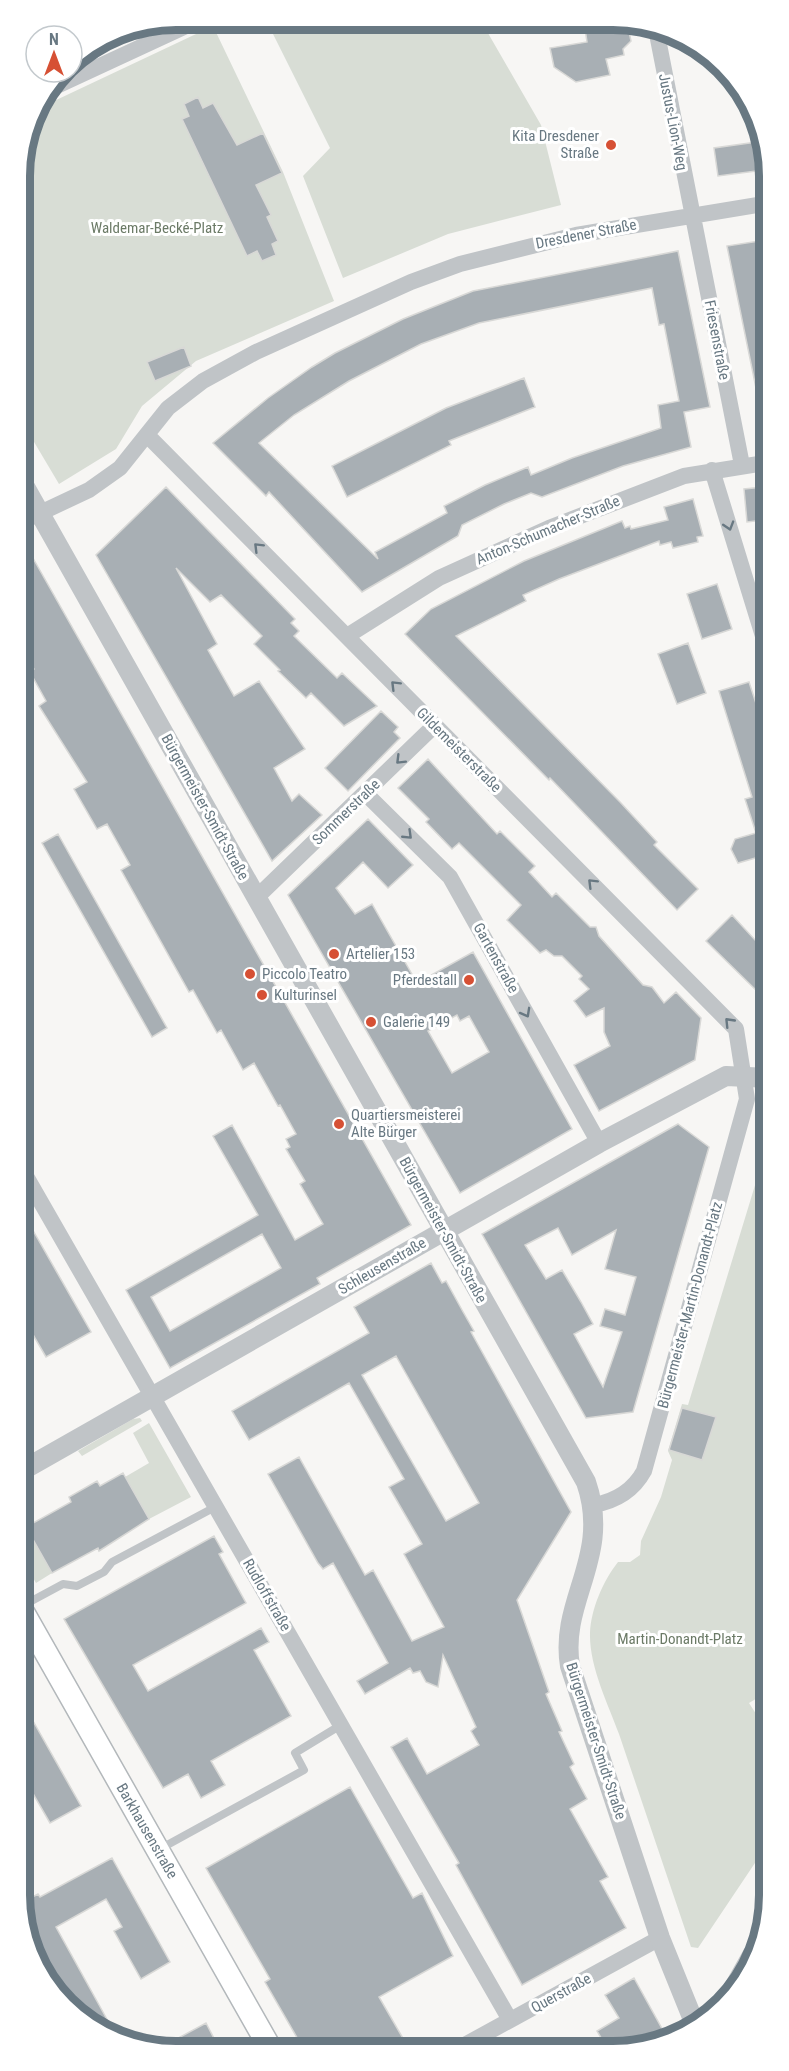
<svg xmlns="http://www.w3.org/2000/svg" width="789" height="2071" viewBox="0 0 789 2071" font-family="'Roboto Condensed',sans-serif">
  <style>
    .green { fill: #d8ddd5 }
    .building { fill: #a8afb4; stroke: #d8d8d6; stroke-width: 1.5; fill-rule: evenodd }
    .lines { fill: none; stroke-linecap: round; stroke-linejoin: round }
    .secondary-casing { stroke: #b3b8bb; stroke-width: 25 }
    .service { stroke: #c0c4c7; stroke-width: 8 }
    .minor { stroke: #c0c4c7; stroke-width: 16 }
    .tertiary { stroke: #c0c4c7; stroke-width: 20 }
    .secondary { stroke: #fff; stroke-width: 22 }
    .oneway { stroke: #687882 }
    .poi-dot { fill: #d65034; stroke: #fff; stroke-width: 2 }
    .labels { text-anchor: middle; stroke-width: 6; stroke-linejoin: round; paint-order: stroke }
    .street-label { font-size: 15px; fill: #687882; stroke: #fff }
    .poi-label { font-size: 15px; fill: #687882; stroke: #fff; text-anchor: start }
    .park-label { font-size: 15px; fill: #6b7a66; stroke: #fff }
    .rim { fill: none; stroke: #687882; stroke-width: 8 }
  </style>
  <rect width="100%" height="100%" fill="#f7f6f4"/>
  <path class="green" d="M281,20L481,21L541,125L561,205L448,234L343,278L303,176L330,148L269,26Z
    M213,26L283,172L334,301L196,361L142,406L116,449L59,484L21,420L20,165L35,110Z
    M767,1118L769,1691L749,1703L769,1734V1842L698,1948L691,1947C667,1876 643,1805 619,1734C608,1704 589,1666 590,1633C591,1609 603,1581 618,1562H630L640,1555L641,1541L661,1497L672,1460L668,1451L682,1404L688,1405L763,1159L756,1157Z
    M140,1418L142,1421L82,1456L78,1451L133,1419Z
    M149,1423L191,1497L149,1519L125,1477L149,1463L133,1433Z
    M24,1524L52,1573L36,1583L24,1562Z"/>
  <path class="building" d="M584,22H627L631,41L623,49L624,55L606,59L610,75L576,82L554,67L550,48L587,42Z
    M198,97L203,108L213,103L237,145L263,133L282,173L256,185L271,215L267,217L278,241L272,244L276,255L262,261L257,251L247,256L182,119L189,116L184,104Z
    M764,141V170L718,176L714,148Z
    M765,240V393H757L727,246Z
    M678,251L710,407L684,412L691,447L623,466L542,497L531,493L504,504L462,525L458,536L362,592L269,492L266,496L213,443L268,398L312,367L335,353L403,319L473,291ZM652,288L659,325L664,324L679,401L658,405L661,428L572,458L531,475L528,467L485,485L444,506L447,513L375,552L378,559L259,443L294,415L349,381L421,344L479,323Z
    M184,347L191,366L155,381L147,362Z
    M524,378L535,407L449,441L451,445L347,497L332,466L446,408Z
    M166,487L295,619L291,623L299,631L294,636L337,678L342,673L377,706L344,726L311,693L306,698L278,671L280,670L254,644L262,636L221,595L210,602L176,568L217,644L208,650L234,696L259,681L305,749L274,768L292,801L299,794L322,815L272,861L96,555Z
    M765,487V520L747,522L744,489Z
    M693,499L703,536L697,537L698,542L673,548L671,542L660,545L659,541L559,579L523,595L526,601L456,636L620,802L657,842L654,845L698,889L677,910L550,778L549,780L405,634L431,609L524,561L622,521L625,528L630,526L631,529L668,520L664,507Z
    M21,537L411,1225L317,1278L320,1284L170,1368L126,1290L258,1215L213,1136L232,1125L295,1240L323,1224L300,1184L305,1181L286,1149L290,1147L286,1139L296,1134L280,1105L278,1106L254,1063L243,1070L221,1030L217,1033L193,990L189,992L121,870L130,865L107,824L97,829L74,789L87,782L39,706L46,701L30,672L34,669L25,654L29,652L21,640ZM262,1234L281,1268L170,1331L151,1297Z
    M717,584L732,629L702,639L687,594Z
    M688,643L706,693L677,704L658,654Z
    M749,682L766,734V855L738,863L731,849L735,839L756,833L745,799L752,797L719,691Z
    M381,711L398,727L394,732L400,738L348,791L325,768Z
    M428,759L497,834L500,831L535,866L529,872L552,897L556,893L590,927H596L599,936L643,985L652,987L664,1003L676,992L701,1018L695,1060L599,1111L574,1065L610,1046L604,1032V1008L586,1017L574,1001L589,989L579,979L582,976L562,956H554L546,950L540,953L507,920L521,905L459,843L452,849L426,822L429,819L398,788Z
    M368,819L413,865L388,888L363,862L336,888L355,914L372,904L417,983L473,952L572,1129L460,1193L288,895ZM457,1015L460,1021L469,1016L489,1052L452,1073L428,1031Z
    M58,834L167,1028L152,1037L42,843Z
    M732,915L767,953V1001L706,941Z
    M678,1124L709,1147L633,1412L586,1418L482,1234ZM558,1228L572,1255L616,1230L605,1269L636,1277L625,1315L605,1309L600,1326L622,1332L603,1387L574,1334L593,1324L581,1302L562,1270L546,1279L525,1245Z
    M23,1213L91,1332L46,1357L28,1326L23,1329Z
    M431,1263L442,1283L446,1281L462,1310L474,1331L471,1332L571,1512L517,1600L549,1692L546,1694L562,1731L559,1732L574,1764L570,1767L587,1799L570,1809L608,1877L600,1881L626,1928L522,1985L456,1865L459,1863L391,1747L407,1738L427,1774L479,1745L471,1731L476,1727L443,1655L438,1687L426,1682L420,1671L413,1673L410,1668L365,1694L357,1681L388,1663L333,1563L323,1569L318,1563L268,1474L299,1457L365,1575L373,1570L412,1641L444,1627L404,1554L422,1544L389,1487L404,1479L349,1383L249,1440L232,1411L369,1333L354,1307ZM396,1356L479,1503L446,1521L362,1375Z
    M682,1408L716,1417L702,1460L669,1450Z
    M123,1473L149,1519L99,1551L98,1548L52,1573L26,1527L71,1502L69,1497L97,1481L100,1486Z
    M214,1536L223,1552L219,1554L246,1603L133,1665L148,1691L261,1628L269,1642L254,1650L291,1716L211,1761L225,1785L201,1798L188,1774L163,1788L64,1619Z
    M24,1705L81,1806L50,1823L24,1778Z
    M350,1787L413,1898L422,1893L453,1956L379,1997L408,2047L303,2048L265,1982L270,1979L206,1868Z
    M112,1858L170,1962L141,1979L114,1931L122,1927L106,1899L56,1927L114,2032L66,2006L25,1935V1901L38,1894L40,1897Z
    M634,1978L665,2034L643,2046H606L597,2031L619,2018L605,1995Z
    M206,2023L219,2048H160Z"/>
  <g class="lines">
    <g class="secondary-casing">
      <path id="secondary" d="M24,1614L270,2048"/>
    </g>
    <path class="service" d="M24,1605L63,1584L77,1586L104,1572L112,1562L217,1506
      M158,1850L304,1770L295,1753L341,1725"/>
    <path class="minor" d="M656,29L742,465
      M48,90L199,20
      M148,436L736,1029L747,1099L644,1471C633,1491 616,1501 594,1505
      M712,470L766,646
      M21,522L89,490L120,468L168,408L203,381L256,352L411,282L460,264L576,235L764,204
      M347,636L439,578L549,528L684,476L765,463
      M366,794L450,877L599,1143
      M256,898L435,725
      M23,1171L510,2020
      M723,2003L751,1953
      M461,2047L660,1938"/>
    <path class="tertiary" d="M21,480L586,1482C612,1557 559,1600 570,1666L660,1938L696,2027
      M23,1470L599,1143L726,1076L767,1078"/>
    <use href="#secondary" class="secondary"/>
  </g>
  <defs><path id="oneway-chevron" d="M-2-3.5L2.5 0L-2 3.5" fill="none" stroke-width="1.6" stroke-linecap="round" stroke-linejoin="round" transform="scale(1.5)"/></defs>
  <g class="oneway">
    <use href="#oneway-chevron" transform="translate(729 526) rotate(73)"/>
    <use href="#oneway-chevron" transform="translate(258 547) rotate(-135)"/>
    <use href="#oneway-chevron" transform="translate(395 685) rotate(-135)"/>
    <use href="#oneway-chevron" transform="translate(400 760) rotate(135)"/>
    <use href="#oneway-chevron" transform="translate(408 835) rotate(44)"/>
    <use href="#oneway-chevron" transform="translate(592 883) rotate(-135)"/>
    <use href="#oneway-chevron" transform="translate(526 1013) rotate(61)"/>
    <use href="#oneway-chevron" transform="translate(729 1022) rotate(-134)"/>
  </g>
  <g class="poi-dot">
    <circle cx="611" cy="145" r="6"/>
    <circle cx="334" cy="954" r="6"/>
    <circle cx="250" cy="974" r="6"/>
    <circle cx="469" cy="980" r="6"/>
    <circle cx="262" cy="995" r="6"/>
    <circle cx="371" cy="1022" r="6"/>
    <circle cx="339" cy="1124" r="6"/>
  </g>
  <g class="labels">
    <g class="street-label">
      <text transform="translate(673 122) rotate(79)" y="5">Justus-Lion-Weg</text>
      <text transform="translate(586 234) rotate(-11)" y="5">Dresdener Straße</text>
      <text transform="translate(717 340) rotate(79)" y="5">Friesenstraße</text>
      <text transform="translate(548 530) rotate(-23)" y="5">Anton-Schumacher-Straße</text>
      <text transform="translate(459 750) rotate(45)" y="5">Gildemeisterstraße</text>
      <text transform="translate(205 807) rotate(61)" y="5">Bürgermeister-Smidt-Straße</text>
      <text transform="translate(346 812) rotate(-44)" y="5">Sommerstraße</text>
      <text transform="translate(496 958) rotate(61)" y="5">Gartenstraße</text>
      <text transform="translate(443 1230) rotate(61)" y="5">Bürgermeister-Smidt-Straße</text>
      <text transform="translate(382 1266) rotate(-30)" y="5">Schleusenstraße</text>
      <text transform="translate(690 1305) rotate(-75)" y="5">Bürgermeister-Martin-Donandt-Platz</text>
      <text transform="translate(267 1595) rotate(60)" y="5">Rudloffstraße</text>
      <text transform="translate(596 1741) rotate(72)" y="5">Bürgermeister-Smidt-Straße</text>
      <text transform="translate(147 1831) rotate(60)" y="5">Barkhausenstraße</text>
      <text transform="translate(561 1993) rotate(-29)" y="5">Querstraße</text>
    </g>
    <g class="poi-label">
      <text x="599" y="141" text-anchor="end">Kita Dresdener<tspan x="599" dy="17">Straße</tspan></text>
      <text x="346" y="959">Artelier 153</text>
      <text x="262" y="979">Piccolo Teatro</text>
      <text x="457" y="985" text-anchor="end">Pferdestall</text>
      <text x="274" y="1000">Kulturinsel</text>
      <text x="383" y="1027">Galerie 149</text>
      <text x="351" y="1120">Quartiersmeisterei<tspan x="351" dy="17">Alte Bürger</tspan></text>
    </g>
    <g class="park-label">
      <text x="157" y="233">Waldemar-Becké-Platz</text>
      <text x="680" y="1644">Martin-Donandt-Platz</text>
    </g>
  </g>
  <path d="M0 0H789V2071H0ZM176 30H613A146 146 0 0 1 759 176V1895A146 146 0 0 1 613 2041H176A146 146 0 0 1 30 1895V176A146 146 0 0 1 176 30Z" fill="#fff" fill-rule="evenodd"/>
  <path class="rim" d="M176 30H613A146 146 0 0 1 759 176V1895A146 146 0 0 1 613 2041H176A146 146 0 0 1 30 1895V176A146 146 0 0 1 176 30Z"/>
  <g transform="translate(54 54)"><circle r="28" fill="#ffffff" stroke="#c3c9cd" stroke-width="1.5"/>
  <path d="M0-4.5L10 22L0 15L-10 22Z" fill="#d65034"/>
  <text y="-9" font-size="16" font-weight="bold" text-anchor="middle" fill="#687882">N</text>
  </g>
</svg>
